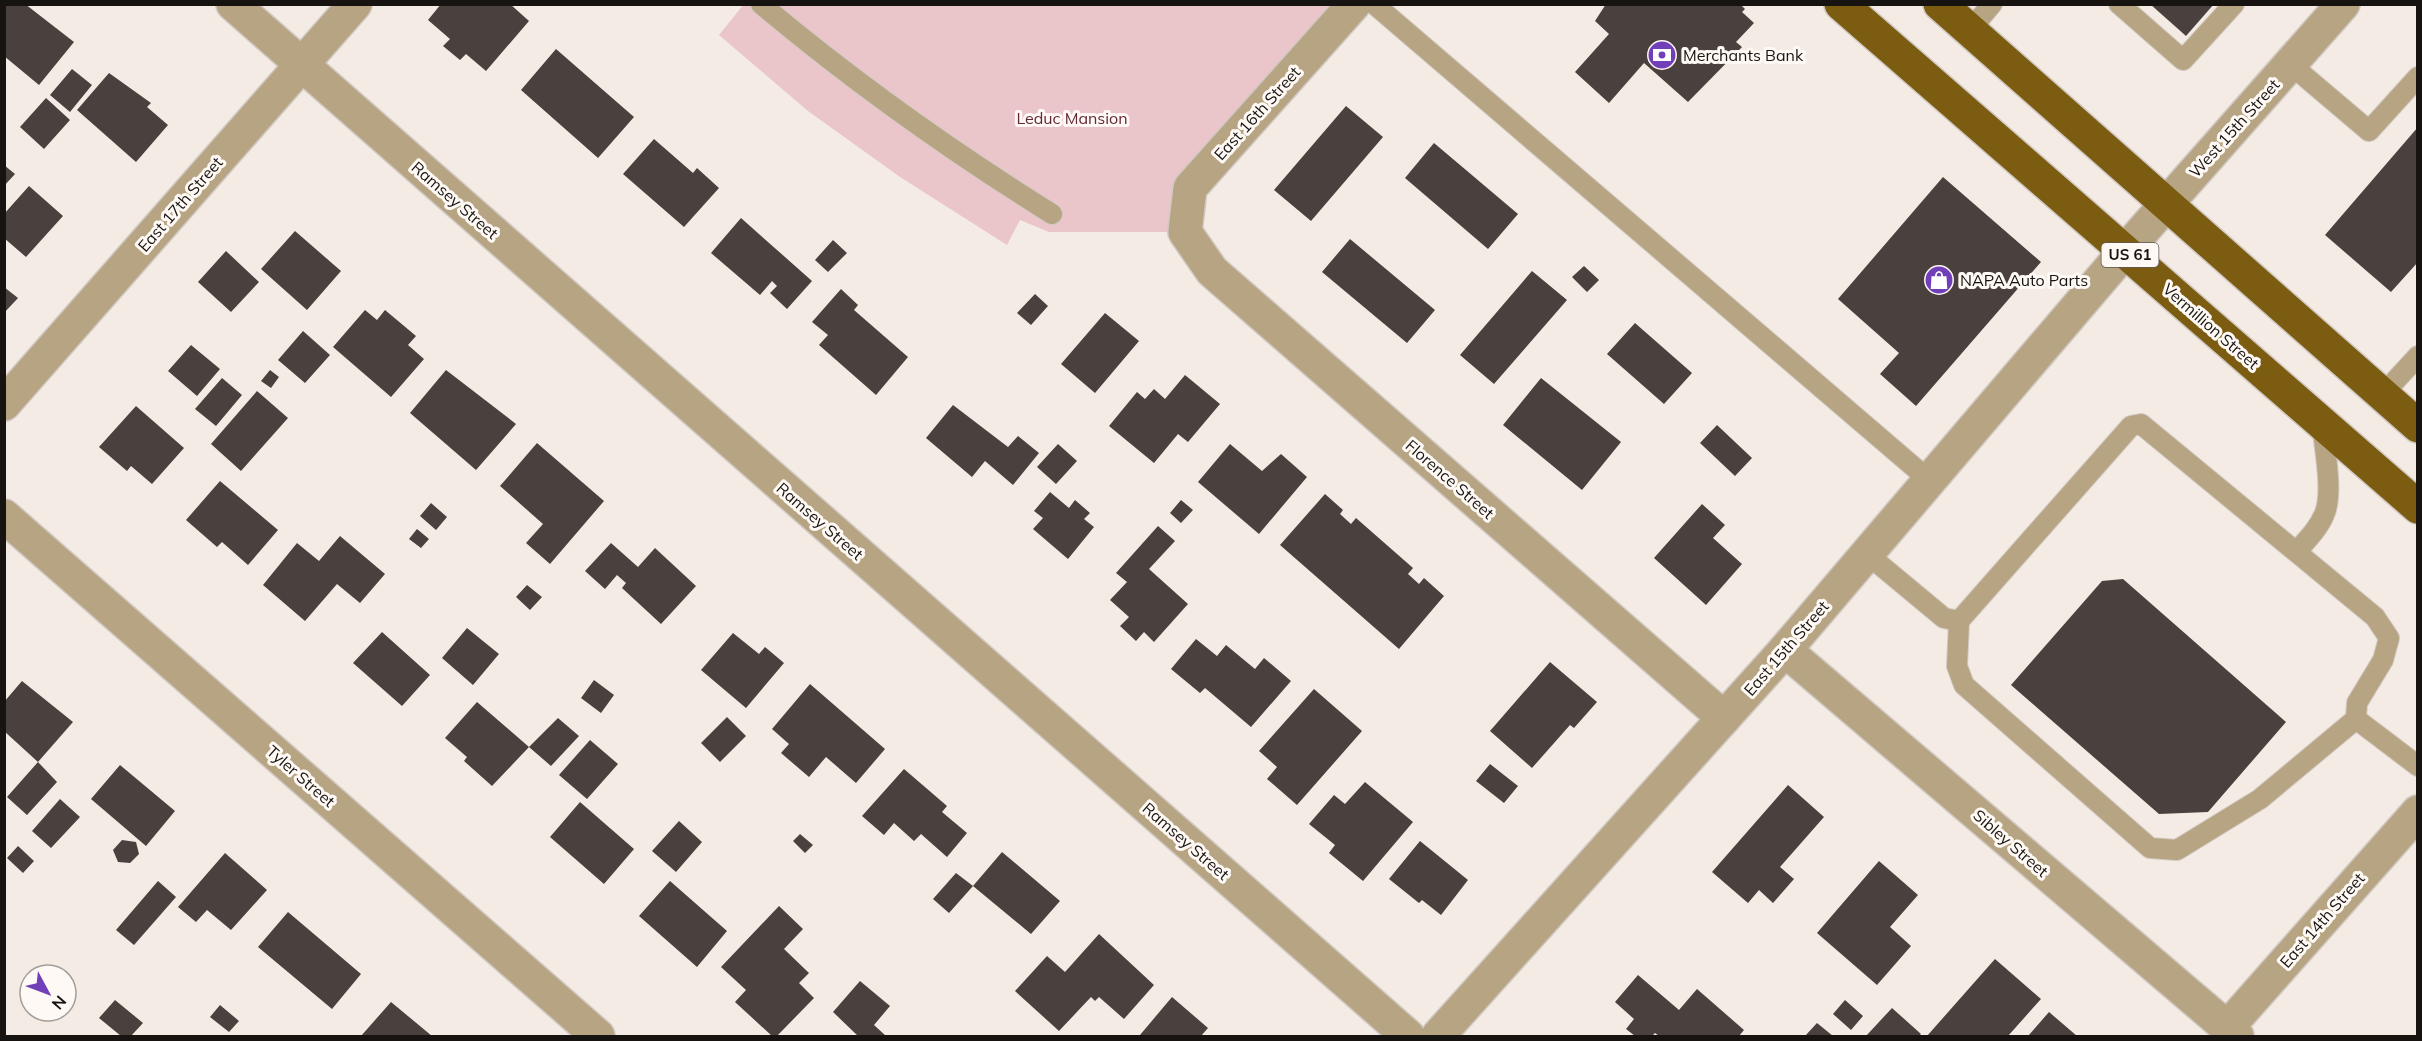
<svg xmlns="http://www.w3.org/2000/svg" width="2422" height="1041" viewBox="0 0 2422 1041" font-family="Mulish,sans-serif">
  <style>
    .green { fill: #eac6ca }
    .building { fill: #4a403e }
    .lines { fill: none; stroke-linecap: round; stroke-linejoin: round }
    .service-casing { stroke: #d0c8c2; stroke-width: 22 }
    .minor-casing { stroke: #d0c8c2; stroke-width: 36 }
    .tertiary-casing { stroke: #d0c8c2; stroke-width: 36 }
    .trunk-casing { stroke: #d0c8c2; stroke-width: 36 }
    .service { stroke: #b6a482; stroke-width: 20 }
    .minor { stroke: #b6a482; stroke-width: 33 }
    .tertiary { stroke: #b6a482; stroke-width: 33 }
    .trunk { stroke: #7c5c10; stroke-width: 33 }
    .labels { text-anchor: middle; stroke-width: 6; stroke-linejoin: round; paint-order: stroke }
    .shield { fill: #fff9f5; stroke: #5c5855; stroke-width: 1.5 }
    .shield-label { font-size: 15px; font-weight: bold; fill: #161310 }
    .poi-label { font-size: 16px; fill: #161310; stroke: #fff9f5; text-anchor: start }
    .street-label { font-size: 16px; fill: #161310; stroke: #fff9f5 }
    .park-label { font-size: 16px; fill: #622833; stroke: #fff9f5 }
  </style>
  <rect width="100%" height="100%" fill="#f4ebe4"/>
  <path class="green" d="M744,4L1354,5L1191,188L1185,232H1049L1020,220L1007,245L900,177L808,111L719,35Z"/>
  <path class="building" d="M4,4H25L74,42L39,85L4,56Z
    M441,4H510L529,21L486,71L466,54L460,60L443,46L450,39L428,20Z
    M1606,4H1740L1745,9L1742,12L1754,23L1736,42L1742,47L1688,102L1644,63L1609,103L1575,72L1609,34L1595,21Z
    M2150,4H2214L2186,36Z
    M556,49L634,117L598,158L521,90Z
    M72,69L92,85L70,112L50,95Z
    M109,73L151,103L147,107L168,125L136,162L77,110Z
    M46,98L70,120L44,149L20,127Z
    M1346,106L1383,137L1311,221L1274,190Z
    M2418,127V262L2391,292L2325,235Z
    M654,139L693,173L697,168L719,188L684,227L623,174Z
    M1434,143L1518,214L1488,249L1405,178Z
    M4,165L15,174L4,186Z
    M1943,177L2041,262L1916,406L1880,374L1899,353L1838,299Z
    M29,186L63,216L26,257L4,238V214Z
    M741,218L812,281L787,309L770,293L777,286L772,281L760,295L711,253Z
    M295,231L341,271L307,310L261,269Z
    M1350,239L1435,310L1407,343L1322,272Z
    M833,240L847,253L828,272L815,260Z
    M226,251L259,282L231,312L198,282Z
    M1584,266L1599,280L1587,292L1572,277Z
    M1532,271L1567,300L1494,384L1460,355Z
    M4,287L18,298L4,313Z
    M841,289L858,305L854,310L908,357L876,395L819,345L828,335L812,322Z
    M1035,294L1048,306L1031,325L1017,313Z
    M365,310L377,320L385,310L416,336L408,345L424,359L391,397L333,347Z
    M1105,313L1139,341L1095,393L1061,364Z
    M1635,323L1692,373L1664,404L1607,354Z
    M303,331L330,355L305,383L278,360Z
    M191,345L220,369L197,396L168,371Z
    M270,370L279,377L271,388L261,381Z
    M446,370L516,424L476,470L410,413Z
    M1185,375L1220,404L1188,442L1178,434L1154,463L1109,426L1137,392L1145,399L1154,389L1165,399Z
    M222,378L242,395L216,426L195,409Z
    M1541,378L1621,442L1582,490L1503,425Z
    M257,391L288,418L241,471L211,444Z
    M953,405L1008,447L1018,436L1039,453L1013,485L985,461L972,477L926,438Z
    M136,406L184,448L152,484L131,466L127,471L99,447Z
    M1717,425L1752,458L1735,476L1700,443Z
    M537,443L604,501L550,564L526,543L543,524L500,486Z
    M1058,444L1077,461L1056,484L1037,467Z
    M1230,444L1262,471L1281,454L1307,477L1259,534L1198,482Z
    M220,481L278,530L248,565L222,542L217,547L186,520Z
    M1050,492L1069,508L1075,500L1090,513L1084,519L1094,527L1068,559L1033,529L1043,518L1034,511Z
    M1325,494L1343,510L1340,514L1351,524L1356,518L1413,568L1408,574L1419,584L1424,578L1444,596L1399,649L1280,545Z
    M1181,500L1193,510L1181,523L1170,513Z
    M431,503L447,517L436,530L420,516Z
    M1702,504L1725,525L1713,538L1742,564L1706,605L1654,558Z
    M1158,526L1175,541L1149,569L1188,604L1154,642L1144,632L1136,641L1120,626L1129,617L1110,600L1127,582L1116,573Z
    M417,529L429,539L421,548L409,539Z
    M340,536L385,574L360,603L337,584L305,621L263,585L297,543L319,561Z
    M611,543L638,567L655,548L696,586L661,624L622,588L626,583L617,575L605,589L585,571Z
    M2123,579L2286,722L2208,812L2159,814L2011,685L2102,581Z
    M527,585L542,597L530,610L516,597Z
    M467,628L499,654L473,685L442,658Z
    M382,632L430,675L402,706L353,663Z
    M733,633L759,654L765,647L784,663L746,708L701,670Z
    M1196,639L1217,656L1226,645L1255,669L1264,658L1291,681L1251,727L1205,688L1200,693L1171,669Z
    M1550,662L1597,702L1574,728L1570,725L1532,768L1490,731Z
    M594,680L614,695L601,713L581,698Z
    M22,681L73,722L38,762L57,782L27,815L7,797L38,762L4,731V702Z
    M810,684L885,749L856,783L826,757L809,777L781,753L789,744L772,729Z
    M1314,689L1362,731L1297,805L1267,779L1277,767L1259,751Z
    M477,702L529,747L492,786L464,761L467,757L445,738Z
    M727,717L746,736L720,762L701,743Z
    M558,718L579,736L551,766L529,747Z
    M590,740L618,764L587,799L559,775Z
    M1490,764L1518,786L1504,803L1476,781Z
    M120,765L175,811L146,846L91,799Z
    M904,769L947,806L942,812L967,833L947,857L921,834L914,841L894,823L884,835L862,816Z
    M1365,782L1413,822L1363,881L1329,853L1335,845L1309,824L1334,795L1345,804Z
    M1788,785L1824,817L1780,867L1794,879L1773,903L1759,890L1748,903L1712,872Z
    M60,799L80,817L51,848L32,831Z
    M580,802L634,849L604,884L550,837Z
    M679,821L702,842L676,872L652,851Z
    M800,834L813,845L805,853L793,841Z
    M122,840L136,842L139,854L130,863L118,862L113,850Z
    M1420,841L1468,880L1441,915L1422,900L1419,903L1389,879Z
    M18,846L34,861L23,873L7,858Z
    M1002,852L1060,901L1031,934L973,886Z
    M225,853L267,890L231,930L207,910L196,922L178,907Z
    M1879,861L1918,895L1890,927L1911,946L1877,985L1817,933Z
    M956,873L973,886L949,913L933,899Z
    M158,881L176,897L134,945L116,930Z
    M670,881L727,931L697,967L639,916Z
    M779,906L803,929L784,949L809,973L799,983L814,998L777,1036H772L735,1002L746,990L721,967Z
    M288,912L361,974L332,1009L258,947Z
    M1099,934L1154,985L1124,1019L1099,997L1095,1001L1091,997L1059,1031L1015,991L1047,956L1065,972Z
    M1995,959L2041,999L2008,1036H1927Z
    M1638,975L1679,1010L1697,989L1744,1030L1739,1036H1659L1655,1033L1652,1036H1635L1626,1029L1634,1019L1615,1002Z
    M860,981L890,1006L874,1025L886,1036H858L833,1012Z
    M1172,997L1208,1028L1201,1036H1142L1140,1035Z
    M115,1000L143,1023L131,1036H121L99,1018Z
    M1845,1000L1863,1016L1851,1030L1833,1014Z
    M391,1002L432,1036H361Z
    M220,1005L239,1021L229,1032L210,1017Z
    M1892,1008L1921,1034L1919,1036H1866Z
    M2049,1012L2077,1036H2028Z
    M1817,1023L1833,1036H1805Z"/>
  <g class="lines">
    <g class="service-casing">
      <path id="service" d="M761,4C855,83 948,149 1052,214
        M1374,4L1929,480
        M2119,4L2183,60L2234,4
        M1970,30L1992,4
        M2290,64L2369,131L2418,77
        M2382,395L2418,356
        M2296,552C2307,540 2318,529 2324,515C2334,494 2324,446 2322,423
        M1867,554L1944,618L1959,621L2131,426L2141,424L2375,617L2389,638L2383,660L2357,703L2356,719L2418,766
        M1959,621L1957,666L1964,685L2150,848L2177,850L2260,799L2356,719"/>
    </g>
    <g class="minor-casing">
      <path id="minor" d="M233,4L1408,1036
        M1354,4L1190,188L1185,232L1212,271L1724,718
        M4,404L355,4
        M4,516L598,1036
        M1785,650L2237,1036
        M2227,1028L2418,812"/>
    </g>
    <g class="tertiary-casing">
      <path id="tertiary" d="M1438,1036L1785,650L2125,251L2343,4"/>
    </g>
    <g class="trunk-casing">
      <path id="trunk" d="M1841,4L2418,507
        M1940,4L2418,426"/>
    </g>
    <use href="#service" class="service"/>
    <use href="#minor" class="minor"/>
    <use href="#tertiary" class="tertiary"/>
    <use href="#trunk" class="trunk"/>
  </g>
  <defs>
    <g id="bank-disc" transform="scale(1.5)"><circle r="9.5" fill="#7140b8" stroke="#fff9f5"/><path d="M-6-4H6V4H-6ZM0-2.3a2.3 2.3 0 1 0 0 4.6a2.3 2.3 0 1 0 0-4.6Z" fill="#fff"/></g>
    <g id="shop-disc" transform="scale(1.5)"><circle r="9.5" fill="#7140b8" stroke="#fff9f5"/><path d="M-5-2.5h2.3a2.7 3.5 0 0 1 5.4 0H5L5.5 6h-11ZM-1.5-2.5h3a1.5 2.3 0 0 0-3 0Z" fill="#fff"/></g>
  </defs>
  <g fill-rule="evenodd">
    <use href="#bank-disc" x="1662" y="55"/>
    <use href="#shop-disc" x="1939" y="280"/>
  </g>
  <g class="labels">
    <rect class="shield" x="2101.5" y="243" width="57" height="24" rx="4.5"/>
    <g class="shield-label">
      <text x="2130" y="260">US 61</text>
    </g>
    <g class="poi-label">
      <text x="1683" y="61">Merchants Bank</text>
      <text x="1960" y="286">NAPA Auto Parts</text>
    </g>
    <g class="street-label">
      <text transform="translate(1257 113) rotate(-48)" y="6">East 16th Street</text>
      <text transform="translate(2234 128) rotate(-48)" y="6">West 15th Street</text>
      <text transform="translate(455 200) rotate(41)" y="6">Ramsey Street</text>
      <text transform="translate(180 204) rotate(-49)" y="6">East 17th Street</text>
      <text transform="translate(2211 326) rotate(41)" y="6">Vermillion Street</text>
      <text transform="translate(1450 479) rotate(41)" y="6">Florence Street</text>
      <text transform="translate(820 521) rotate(41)" y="6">Ramsey Street</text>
      <text transform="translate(1786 648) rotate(-49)" y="6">East 15th Street</text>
      <text transform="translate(301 776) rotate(41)" y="6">Tyler Street</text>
      <text transform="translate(1186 841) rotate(41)" y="6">Ramsey Street</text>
      <text transform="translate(2011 843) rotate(41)" y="6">Sibley Street</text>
      <text transform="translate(2322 920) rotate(-49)" y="6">East 14th Street</text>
    </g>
    <g class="park-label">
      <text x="1072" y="124">Leduc Mansion</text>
    </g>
  </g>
  <rect width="2422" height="1041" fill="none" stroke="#161310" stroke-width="12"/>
  <g transform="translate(48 993) rotate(131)"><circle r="28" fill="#fff9f5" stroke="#a29d99" stroke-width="1.5"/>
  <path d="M0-4.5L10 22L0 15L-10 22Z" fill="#7140b8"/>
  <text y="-9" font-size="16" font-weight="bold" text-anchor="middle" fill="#161310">N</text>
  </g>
</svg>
